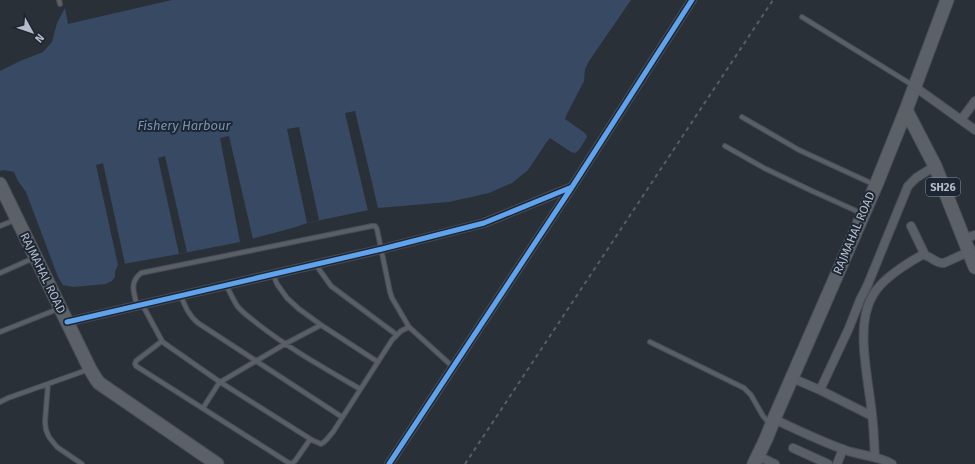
<svg xmlns="http://www.w3.org/2000/svg" width="975" height="464" viewBox="0 0 975 464" font-family="'Fira Sans',sans-serif">
  <style>
    .water { fill: #384963 }
    .pier { fill: #2a3038 }
    .lines { fill: none; stroke-linecap: round; stroke-linejoin: round }
    .service-casing { stroke: #484c53; stroke-width: 6 }
    .minor-casing { stroke: #484c53; stroke-width: 10 }
    .primary-casing { stroke: #484c55; stroke-width: 15 }
    .service { stroke: #5a5e66; stroke-width: 4 }
    .minor { stroke: #5a5e66; stroke-width: 8 }
    .primary { stroke: #5c6168; stroke-width: 13 }
    .rail { stroke: #595d64; stroke-width: 2; stroke-dasharray: 4 4; stroke-linecap: butt }
    .cycleway-casing { stroke: #1d2633; stroke-width: 8 }
    .cycleway { stroke: #60a3ed; stroke-width: 5 }
    .labels { text-anchor: middle; stroke-width: 4; stroke-linejoin: round; paint-order: stroke }
    .shield { fill: #1d2633; stroke: #878f9c; stroke-width: 1 }
    .shield-label { font-size: 11px; font-weight: bold; fill: #b4bcc9 }
    .street-label { font-size: 12px; fill: #b4bcc9; stroke: #1d2633 }
    .water-label { font-size: 13px; font-style: italic; fill: #7c92b1; stroke: #1d2633 }
  </style>
  <rect width="100%" height="100%" fill="#2a3038"/>
  <path class="water" d="M172,0H631L589,61L585,69L584,81L567,114L565,119L585,133L587,137L579,150L575,153L571,152L550,138L546,143L528,170L512,183L489,193L449,202L378,208L307,223L296,227L240,242L179,254L118,265L115,271V277L112,281L105,284L73,287L63,285L58,277L26,192L18,181L14,172L4,170L0,171V71L20,61L43,52L52,42L57,23L65,8L68,24Z"/>
  <path class="pier" d="M355,111L378,208L368,211L345,113Z
    M299,127L319,220L307,223L287,129Z
    M229,136L253,239L240,242L220,138Z
    M165,156L187,252L179,254L158,158Z
    M103,163L125,264L118,265L96,165Z"/>
  <g class="lines">
    <g class="service-casing">
      <path id="service" d="M59,0L60,4
        M802,17L914,86
        M742,117L799,150L873,184
        M725,146L764,168L810,190L861,213
        M0,226L15,220
        M316,265L331,286L397,335
        M0,273L34,258
        M273,274L277,284L287,298L299,309L321,325L378,362
        M226,285C230,292 233,300 238,307C244,314 252,319 259,325C290,349 326,369 360,389
        M181,296C185,306 189,316 198,323L342,417
        M142,304L162,341L164,343L220,382L312,440
        M137,306C134,292 129,283 141,273L372,226H375L377,229L390,292L392,298L409,327L453,367
        M0,332L58,309
        M162,341L136,361L135,364L136,366L289,463L291,464L295,461L309,441L312,440L321,444C326,442 329,436 333,432L392,340L401,331L409,327
        M650,342L744,388L751,395L763,416L770,424
        M48,384L45,422L46,430L49,437L57,447L82,464
        M0,402L8,398L87,370
        M203,408L219,383L222,381L285,344L321,325"/>
    </g>
    <g class="minor-casing">
      <path id="minor" d="M915,87L975,130
        M961,120L975,101
        M911,226L925,255
        M963,239L975,235
        M67,322L382,249L484,223L572,187
        M792,378L820,390L872,416
        M820,390L849,328L860,300L868,284L908,186L916,178L935,166
        M774,419C797,430 820,441 845,450C861,456 877,455 892,464
        M793,448L828,464
        M758,456L775,464
        M875,457C874,443 874,429 872,415C869,380 854,326 873,295C882,279 906,264 922,255C931,255 935,264 944,263L968,252
        M389,464L572,187L692,0
        M837,464L843,449"/>
    </g>
    <g class="primary-casing">
      <path id="primary" d="M906,110L935,166L975,267
        M0,184L90,369L96,379L99,383L217,464
        M754,464L766,439L774,419L876,185L906,110L947,0"/>
    </g>
    <use href="#service" class="service"/>
    <use href="#minor" class="minor"/>
    <use href="#primary" class="primary"/>
    <path class="rail" d="M465,464L773,0"/>
    <g class="cycleway-casing">
      <path id="cycleway" d="M67,322L382,249L484,223L572,187
        M389,464L572,187L692,0"/>
    </g>
    <use href="#cycleway" class="cycleway"/>
  </g>
  <g class="labels">
    <rect class="shield" x="926" y="178" width="34" height="18" rx="3"/>
    <g class="shield-label">
      <text x="943" y="191">SH26</text>
    </g>
    <g class="street-label">
      <text transform="translate(854 233) rotate(-67)" y="4">RAJMAHAL ROAD</text>
      <text transform="translate(43 273) rotate(64)" y="4">RAJMAHAL ROAD</text>
    </g>
    <g class="water-label">
      <text x="184" y="130">Fishery Harbour</text>
    </g>
  </g>
  <g transform="translate(32 32) rotate(130)" stroke="#1d2633" stroke-width="3" paint-order="stroke">
  <path d="M0-3L7 15L0 10L-7 15Z" fill="#b4bcc9"/>
  <text y="-6" font-size="11" font-weight="bold" text-anchor="middle" fill="#b4bcc9">N</text>
  </g>
</svg>
